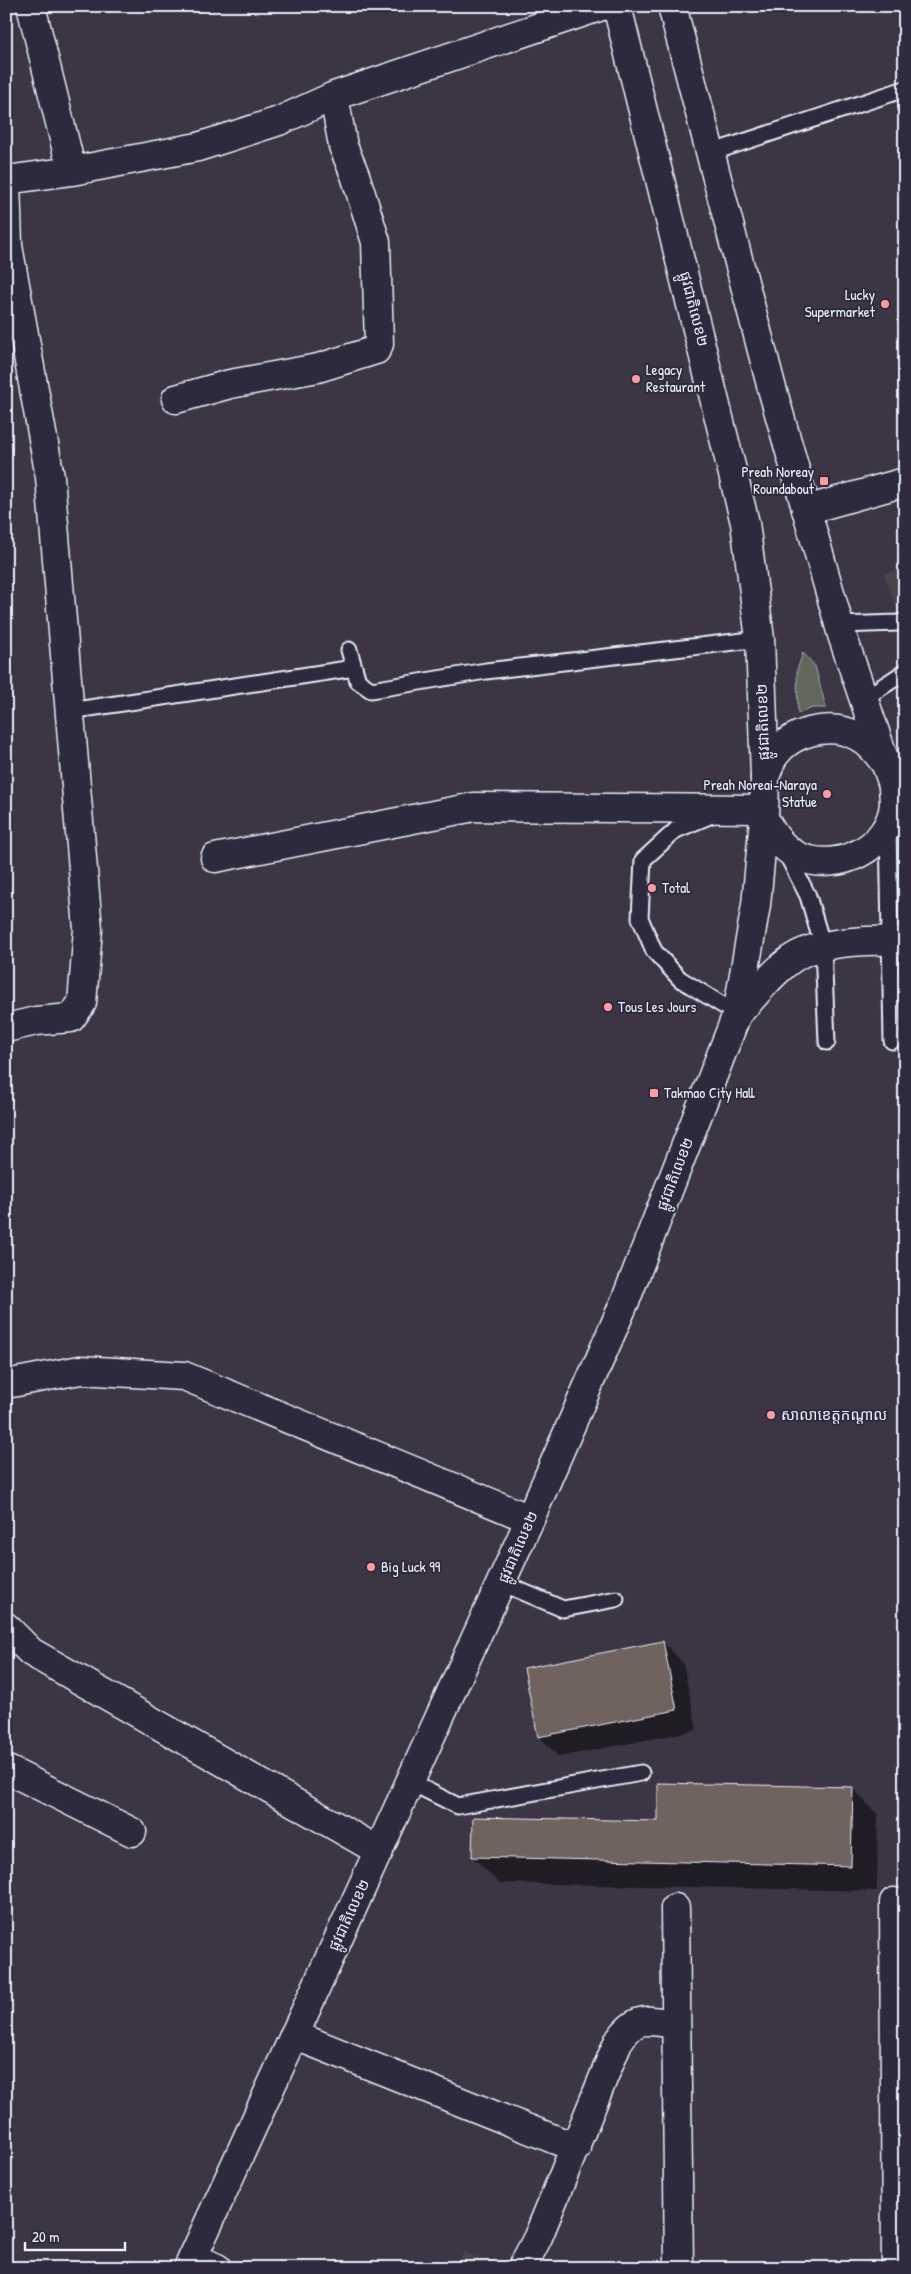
<svg xmlns="http://www.w3.org/2000/svg" width="911" height="2274" viewBox="0 0 911 2274" font-family="'Patrick Hand','Noto Sans Khmer',sans-serif">
  <style>
    .built { fill: #4c434c }
    .green { fill: #5e675a; stroke: #a3aca9 }
    .shadow { fill: #0007 }
    .building { fill: #70635f; stroke: #e8f1f8 }
    .lines { fill: none; stroke-linecap: round; stroke-linejoin: round }
    .lane-casing { stroke: #e8f1f8; stroke-width: 19 }
    .street-casing { stroke: #e8f1f8; stroke-width: 31 }
    .primary-casing { stroke: #e8f1f8; stroke-width: 31 }
    .lane { stroke: #2f2a3d; stroke-width: 15 }
    .street { stroke: #2f2a3d; stroke-width: 28 }
    .primary { stroke: #2f2a3d; stroke-width: 28 }
    .poi-dot { fill: #ff9aa2; stroke: #2f2a3d; stroke-width: 2 }
    .labels { text-anchor: middle; stroke-width: 4; stroke-linejoin: round; paint-order: stroke }
    .poi-label { font-size: 15px; fill: #e8f1f8; stroke: #2f2a3d; text-anchor: start }
    .street-label { font-size: 15px; fill: #e8f1f8; stroke: #2f2a3d }
  </style>
  <rect width="100%" height="100%" fill="#3c3544"/>
  <filter id="ink" filterUnits="userSpaceOnUse"><feTurbulence type="fractalNoise" baseFrequency=".02" numOctaves="2"/><feDisplacementMap in="SourceGraphic" scale="10" xChannelSelector="R" yChannelSelector="G"/><feConvolveMatrix kernelMatrix="1 2 1 2 8 2 1 2 1" color-interpolation-filters="sRGB"/></filter>
  <g filter="url(#ink)">
    <path class="built" d="M905,568V633L884,574Z
      M464,2252L500,2268H456Z"/>
    <path class="green" d="M803,653L815,666L826,708H812L798,714L797,670Z"/>
    <path class="shadow" d="M663,1642L683,1663L697,1730L559,1757L539,1736Z
      M852,1788L878,1815L877,1891L499,1883L473,1857Z"/>
    <path class="building" d="M663,1641L677,1710L538,1737L524,1668Z
      M658,1783L853,1787L851,1866L472,1857L473,1817L658,1821Z"/>
    <g class="lines">
      <g class="lane-casing">
        <path id="lane" d="M710,153L905,89
          M840,625L898,623L905,621
          M349,650L358,681L371,690L486,671L760,639
          M863,699L905,672
          M70,711L354,668
          M714,814L676,830L643,860L640,918L654,951L680,979L737,1014
          M888,827L892,1041
          M785,851L808,896L823,947L827,1042
          M502,1583L563,1609L616,1599
          M410,1782L458,1806L641,1773"/>
      </g>
      <g class="street-casing">
        <path id="street" d="M31,6L72,171
          M6,180L8,246L50,477L88,929L82,1003L71,1018L36,1021L6,1028
          M6,180L72,171L198,147L279,121L334,96L602,6
          M176,399L230,384L318,368L376,350L379,344L376,242L355,175L343,146L334,96
          M806,510L905,482
          M765,777C768,770 770,762 774,756C791,731 830,722 857,736C870,743 878,754 887,766
          M764,818C772,834 783,850 800,857C838,873 890,848 894,804C894,798 893,791 893,785
          M215,858L474,807L764,809
          M6,1384L80,1370L184,1376L530,1519
          M6,1627L31,1652L379,1851
          M6,1769L132,1832
          M894,1902L896,2268
          M675,1908L679,2268
          M294,2035L576,2148
          M193,2257L217,2268
          M522,2268L538,2237L618,2042C636,2015 646,2020 676,2024"/>
      </g>
      <g class="primary-casing">
        <path id="primary" d="M672,6L771,385L842,635L893,785L905,806
          M737,1014C756,995 775,968 798,955C824,941 876,939 905,942
          M188,2268L530,1519L626,1299L737,1014L756,905L764,818L765,777L760,639L745,523L617,6"/>
      </g>
      <use href="#lane" class="lane"/>
      <use href="#street" class="street"/>
      <use href="#primary" class="primary"/>
    </g>
  </g>
  <g class="poi-dot">
    <circle cx="885" cy="304" r="5"/>
    <circle cx="636" cy="379" r="5"/>
    <rect x="819" y="476" width="10" height="10" rx="2.5"/>
    <circle cx="827" cy="794" r="5"/>
    <circle cx="652" cy="888" r="5"/>
    <circle cx="608" cy="1007" r="5"/>
    <rect x="649" y="1088" width="10" height="10" rx="2.5"/>
    <circle cx="771" cy="1415" r="5"/>
    <circle cx="371" cy="1567" r="5"/>
  </g>
  <g class="labels">
    <g class="poi-label">
      <text x="875" y="300" text-anchor="end">Lucky<tspan x="875" dy="17">Supermarket</tspan></text>
      <text x="646" y="375">Legacy<tspan x="646" dy="17">Restaurant</tspan></text>
      <text x="814" y="477" text-anchor="end">Preah Noreay<tspan x="814" dy="17">Roundabout</tspan></text>
      <text x="817" y="790" text-anchor="end">Preah Noreai-Naraya<tspan x="817" dy="17">Statue</tspan></text>
      <text x="662" y="893">Total</text>
      <text x="618" y="1012">Tous Les Jours</text>
      <text x="664" y="1098">Takmao City Hall</text>
      <text x="781" y="1420">សាលាខេត្តកណ្ដាល</text>
      <text x="381" y="1572">Big Luck 99</text>
    </g>
    <g class="street-label">
      <text transform="translate(694 309) rotate(76)" y="5">ផ្លូវជាតិលេខ២</text>
      <text transform="translate(763 722) rotate(-92)" y="5">ផ្លូវជាតិលេខ២</text>
      <text transform="translate(675 1174) rotate(-69)" y="5">ផ្លូវជាតិលេខ២</text>
      <text transform="translate(518 1547) rotate(-66)" y="5">ផ្លូវជាតិលេខ២</text>
      <text transform="translate(349 1915) rotate(-65)" y="5">ផ្លូវជាតិលេខ២</text>
    </g>
  </g>
  <rect width="911" height="2274" fill="none" stroke="#2f2a3d" stroke-width="25"/>
  <rect x="12" y="12" width="886" height="2249" fill="none" stroke="#e8f1f8" stroke-width="2" filter="url(#ink)"/>
  <path d="M25 2242v8h100v-8" fill="none" stroke="#e8f1f8" stroke-width="2.5"/>
  <text x="32" y="2242" font-size="15" fill="#e8f1f8" stroke="#2f2a3d" stroke-width="4" paint-order="stroke">20 m</text>
</svg>
